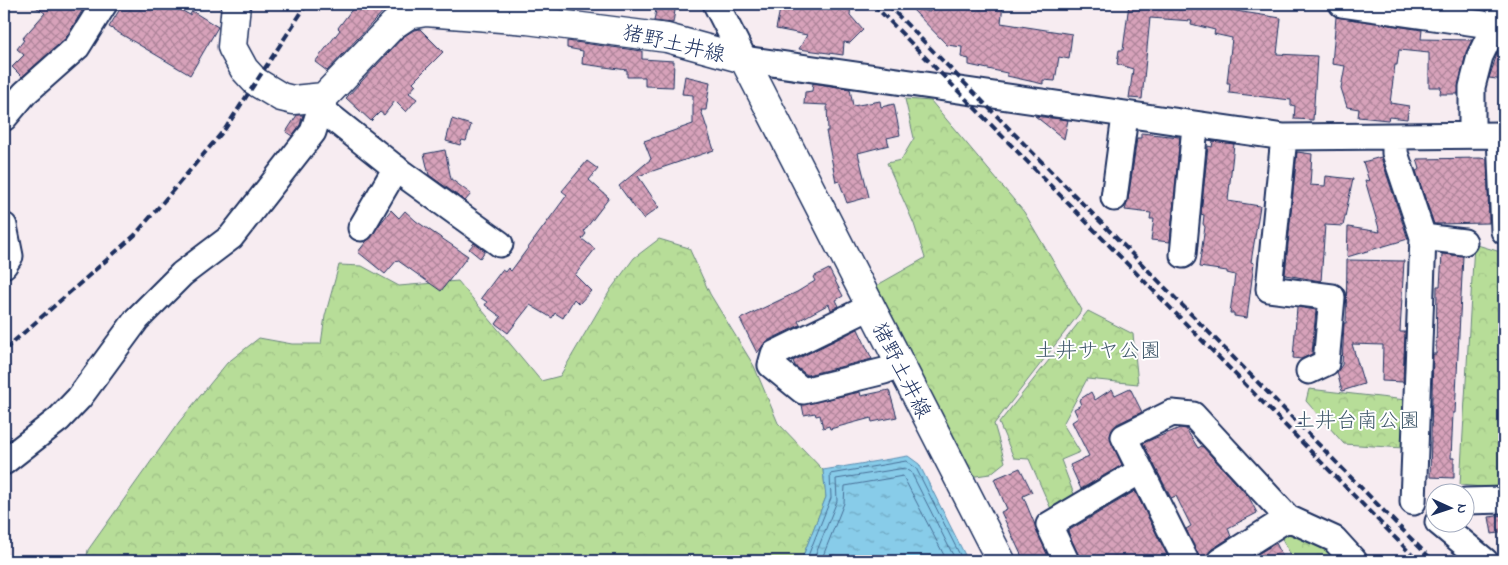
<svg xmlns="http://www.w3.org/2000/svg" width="1508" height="565" viewBox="0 0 1508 565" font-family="'Indie Flower','Klee One',sans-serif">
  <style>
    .forest { fill: url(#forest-crowns); stroke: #69867b }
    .water { fill: url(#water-ripples); stroke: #5c8db1 }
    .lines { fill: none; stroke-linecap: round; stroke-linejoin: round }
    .shore { stroke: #476e96; stroke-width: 1 }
    .building { fill: url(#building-cross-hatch); stroke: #1b2f5e }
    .minor-casing { stroke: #1b2f5e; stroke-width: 29 }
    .major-casing { stroke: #1b2f5e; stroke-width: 31 }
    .minor { stroke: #fff; stroke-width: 25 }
    .major { stroke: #fff; stroke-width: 28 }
    .rail { stroke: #1b2f5e; stroke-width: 4; stroke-dasharray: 8 4; stroke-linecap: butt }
    .labels { text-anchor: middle; stroke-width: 4; stroke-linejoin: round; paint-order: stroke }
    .street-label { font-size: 21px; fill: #1b2f5e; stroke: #fff }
    .park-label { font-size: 21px; fill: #425a6c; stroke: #fff }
  </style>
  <defs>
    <pattern id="forest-crowns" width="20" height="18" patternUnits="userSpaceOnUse" patternTransform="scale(1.25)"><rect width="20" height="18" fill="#b7dd98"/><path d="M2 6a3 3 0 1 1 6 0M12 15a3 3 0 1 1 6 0" fill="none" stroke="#9dbe85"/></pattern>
    <pattern id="water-ripples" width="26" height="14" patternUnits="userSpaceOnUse" patternTransform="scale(1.25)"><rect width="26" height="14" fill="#88cce9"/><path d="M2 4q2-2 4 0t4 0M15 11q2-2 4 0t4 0" fill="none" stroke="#6ea6c0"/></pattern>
    <pattern id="building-cross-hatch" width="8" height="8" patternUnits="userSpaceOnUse" patternTransform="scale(1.25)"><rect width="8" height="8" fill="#d7a2ba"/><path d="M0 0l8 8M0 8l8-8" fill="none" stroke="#ae849a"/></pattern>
  </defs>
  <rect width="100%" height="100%" fill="#f7ecf1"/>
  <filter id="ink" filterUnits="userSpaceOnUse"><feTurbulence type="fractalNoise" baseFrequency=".02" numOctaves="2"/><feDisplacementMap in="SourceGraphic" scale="10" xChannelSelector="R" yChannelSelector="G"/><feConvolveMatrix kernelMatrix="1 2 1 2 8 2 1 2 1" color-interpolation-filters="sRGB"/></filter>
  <g filter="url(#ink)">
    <path class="forest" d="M905,99L931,101L1024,212L1082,310L994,424L1005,462L990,474L969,477L874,287L925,258L914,224L887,163L901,160L914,138Z
      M659,239L689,248L710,294L754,366L778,423L823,470L826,497L801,561H86L88,550L179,422L227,363L259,338L292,344H321L325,316L339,265L362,266L399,286L458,281L541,381L560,376L611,289L634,258Z
      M1474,244L1504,253V489L1460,485Z
      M1088,311L1133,334L1138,384L1087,379L1063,424L1080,452L1061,460L1075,497L1051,509L1029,459L1014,458L999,423Z
      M1309,389L1406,400L1403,448L1344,444L1306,401Z
      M1288,525L1330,542L1342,561H1294L1278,531Z"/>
    <path class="water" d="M908,456L919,464L968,561H801L826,497L823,470Z"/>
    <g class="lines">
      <path class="shore" d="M806,561L831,498L830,474L906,461L916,468L963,561
        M813,561L837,501L836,479L905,468L911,472L956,561
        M821,561L844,503L845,486L903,476L947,561"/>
    </g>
    <path class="building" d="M31,4H60L69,9L72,4H86L66,38L22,77L12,67L24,55L17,49L24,40L22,39L45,13Z
      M123,4H170L190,15L192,11L218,27L190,75L109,27Z
      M356,4H390L327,71L315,62L340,30L338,28Z
      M657,4H676L673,23L654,21Z
      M781,4H851L850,15L863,30L850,43L844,42L843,55L799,49L807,35L776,29Z
      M930,4H1003L1001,23L1072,34L1069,59L1059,57L1055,81L1043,80V84L1007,76V73L969,65V59L961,57L962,47L947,45L911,8L930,12Z
      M1129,4H1213V6L1236,11L1281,18L1277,54L1317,56L1313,120L1294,119L1295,106L1291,105V100L1229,93L1230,83H1227L1232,38L1214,34L1215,30L1191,24L1192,21L1150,18L1142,99L1129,98L1133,69L1117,64L1119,50H1123Z
      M1336,17L1422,30L1421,39L1472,40L1466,52L1458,94H1440L1441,87H1429V53L1399,50L1397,65H1395L1390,103L1409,106L1407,119L1389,117L1388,120L1358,117L1359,109L1347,107L1341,88L1345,66L1332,64Z
      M420,29L443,52L413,82L416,85L409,93L417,99L406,112L395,101L384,115L380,112L371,121L346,98L403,37L414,30Z
      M567,41L642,51V59L674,61L673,87L645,86V77H627V70L582,64L583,51L567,48Z
      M1498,51L1504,52V80L1489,78Z
      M685,76L710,82L706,110H701L714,150L638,176L659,207L643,219L619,186L651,159L644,141L693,124V95L682,94Z
      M813,83L850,89L853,106L880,101L881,107L894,104L900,135L887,138L889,145L858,153L869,197L847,203L839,181L836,182L826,131H828L827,105L804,104L805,92L812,91Z
      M297,115H303L300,125L292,136L286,132Z
      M1035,116L1068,120L1064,139Z
      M452,119L471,125L466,141L462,140L460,145L446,141Z
      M1141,133L1180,137L1170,242L1151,240L1154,219H1150L1151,213L1125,210L1128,200L1137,138H1141Z
      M1213,141L1234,144L1228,201L1260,206L1251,262L1254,263L1247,318L1234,316V313H1230L1235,275L1227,273V271L1199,267L1205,227L1203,224L1204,215L1201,214L1208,146L1212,147Z
      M445,150L451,179L471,194L465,201L429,175L424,154Z
      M1297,152L1312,154L1310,185L1325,186L1326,176L1353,179L1343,226L1325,225L1321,281L1285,275Z
      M1381,157L1408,239L1347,257L1348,227L1380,232L1365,180L1369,181L1363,162Z
      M1480,158L1487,159L1489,223L1434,224L1416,171L1420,169L1417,159Z
      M587,161L598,169L589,180L609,198L584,231L586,234L582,239L595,249L575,275L591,291L579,304L574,299L563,318L555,313L552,318L530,305L508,333L496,324L501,317L485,305L487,302L481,298L502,270L505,272L508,268L511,271L567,195L562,191Z
      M391,210L399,218L405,211L416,221L468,256L441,291L397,260L385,274L358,252Z
      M474,243L485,251L480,258L469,249Z
      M1442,254L1463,256L1455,413H1453L1451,458H1454V478L1430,477L1433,354H1436L1437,286H1440Z
      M1347,260L1404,261L1400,332H1405L1403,382L1382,381L1383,345L1352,344L1364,384L1342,391L1337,372L1342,365L1344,323H1346Z
      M829,269L843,296L836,300L839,306L831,310L829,304L798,321L800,325L767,341L757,353L740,319L797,292L815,281L813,277Z
      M1297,307L1316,310L1312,354L1301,359L1293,358Z
      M858,329L872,359L807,375L795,366L793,361Z
      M1130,388L1142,412L1117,424L1110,436L1122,465L1081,489L1070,465L1089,456L1072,422L1078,418L1074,409L1081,405L1079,400L1091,392L1095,400L1112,389L1115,395Z
      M889,390L897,417L872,422L871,418L830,429L829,426L823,428L820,415L816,416L815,413L804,415L802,405L860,392L861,396Z
      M1180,428L1186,429L1198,448L1202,446L1249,497L1257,513L1228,528L1231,537L1212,549L1206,561H1200L1186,529L1191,526L1176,496L1171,498L1143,443Z
      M1020,468L1032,492L1023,496L1050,561H1024L1001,512L1007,509L994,479Z
      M1135,491L1170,561H1080L1068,531Z
      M1504,515V532L1492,534L1489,517Z
      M1276,543L1285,561H1246Z"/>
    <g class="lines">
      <g class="minor-casing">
        <path id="minor" d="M716,4L744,59L1284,137L1504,135
          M1342,4L1483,24L1504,34
          M320,108L403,174L500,244
          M4,118L25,93L77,47L104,4
          M1472,135V87L1480,56L1504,6
          M1500,136L1504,231
          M1284,137L1269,289L1332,297L1326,363L1309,371
          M1395,138V153L1423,237L1413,502
          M1114,198L1125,116
          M4,226L10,256L4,265
          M361,228L396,168
          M1423,237L1464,242
          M1183,255L1195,126
          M870,307L774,354L771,365L803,391L884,371L900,365
          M4,462L59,419L79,398L137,319L182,274L231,237L313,132L324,97
          M1466,501L1504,500
          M1438,522L1485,561
          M1066,561L1049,525L1140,471
          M1186,561L1124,437L1172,413L1193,415L1288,518L1334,539L1354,561
          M1220,561L1288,518"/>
      </g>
      <g class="major-casing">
        <path id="major" d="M236,4L232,47L244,69L256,82L281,97L293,100L324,97L393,25L408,15L426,12L527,20L667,38L744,59L1001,561"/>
      </g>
      <use href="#minor" class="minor"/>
      <use href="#major" class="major"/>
      <path class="rail" d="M873,4L1418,561
        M887,4L1433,561
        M4,350L135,235L225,129L307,4"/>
    </g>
  </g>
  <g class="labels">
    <g class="street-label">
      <text transform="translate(674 43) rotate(13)" y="7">猪野土井線</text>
      <text transform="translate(902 370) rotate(63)" y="7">猪野土井線</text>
    </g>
    <g class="park-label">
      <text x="1098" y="357">土井サヤ公園</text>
      <text x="1357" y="427">土井台南公園</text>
    </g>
  </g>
  <rect width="1508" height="565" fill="none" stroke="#fff" stroke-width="20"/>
  <rect x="10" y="10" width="1488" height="545" fill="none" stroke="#1b2f5e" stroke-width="2" filter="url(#ink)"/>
  <g transform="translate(1450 508) rotate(93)"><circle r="24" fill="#ffffff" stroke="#a4acbf"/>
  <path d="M0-4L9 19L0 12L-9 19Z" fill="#1b2f5e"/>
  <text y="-8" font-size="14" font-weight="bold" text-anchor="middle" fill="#1b2f5e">N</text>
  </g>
</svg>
